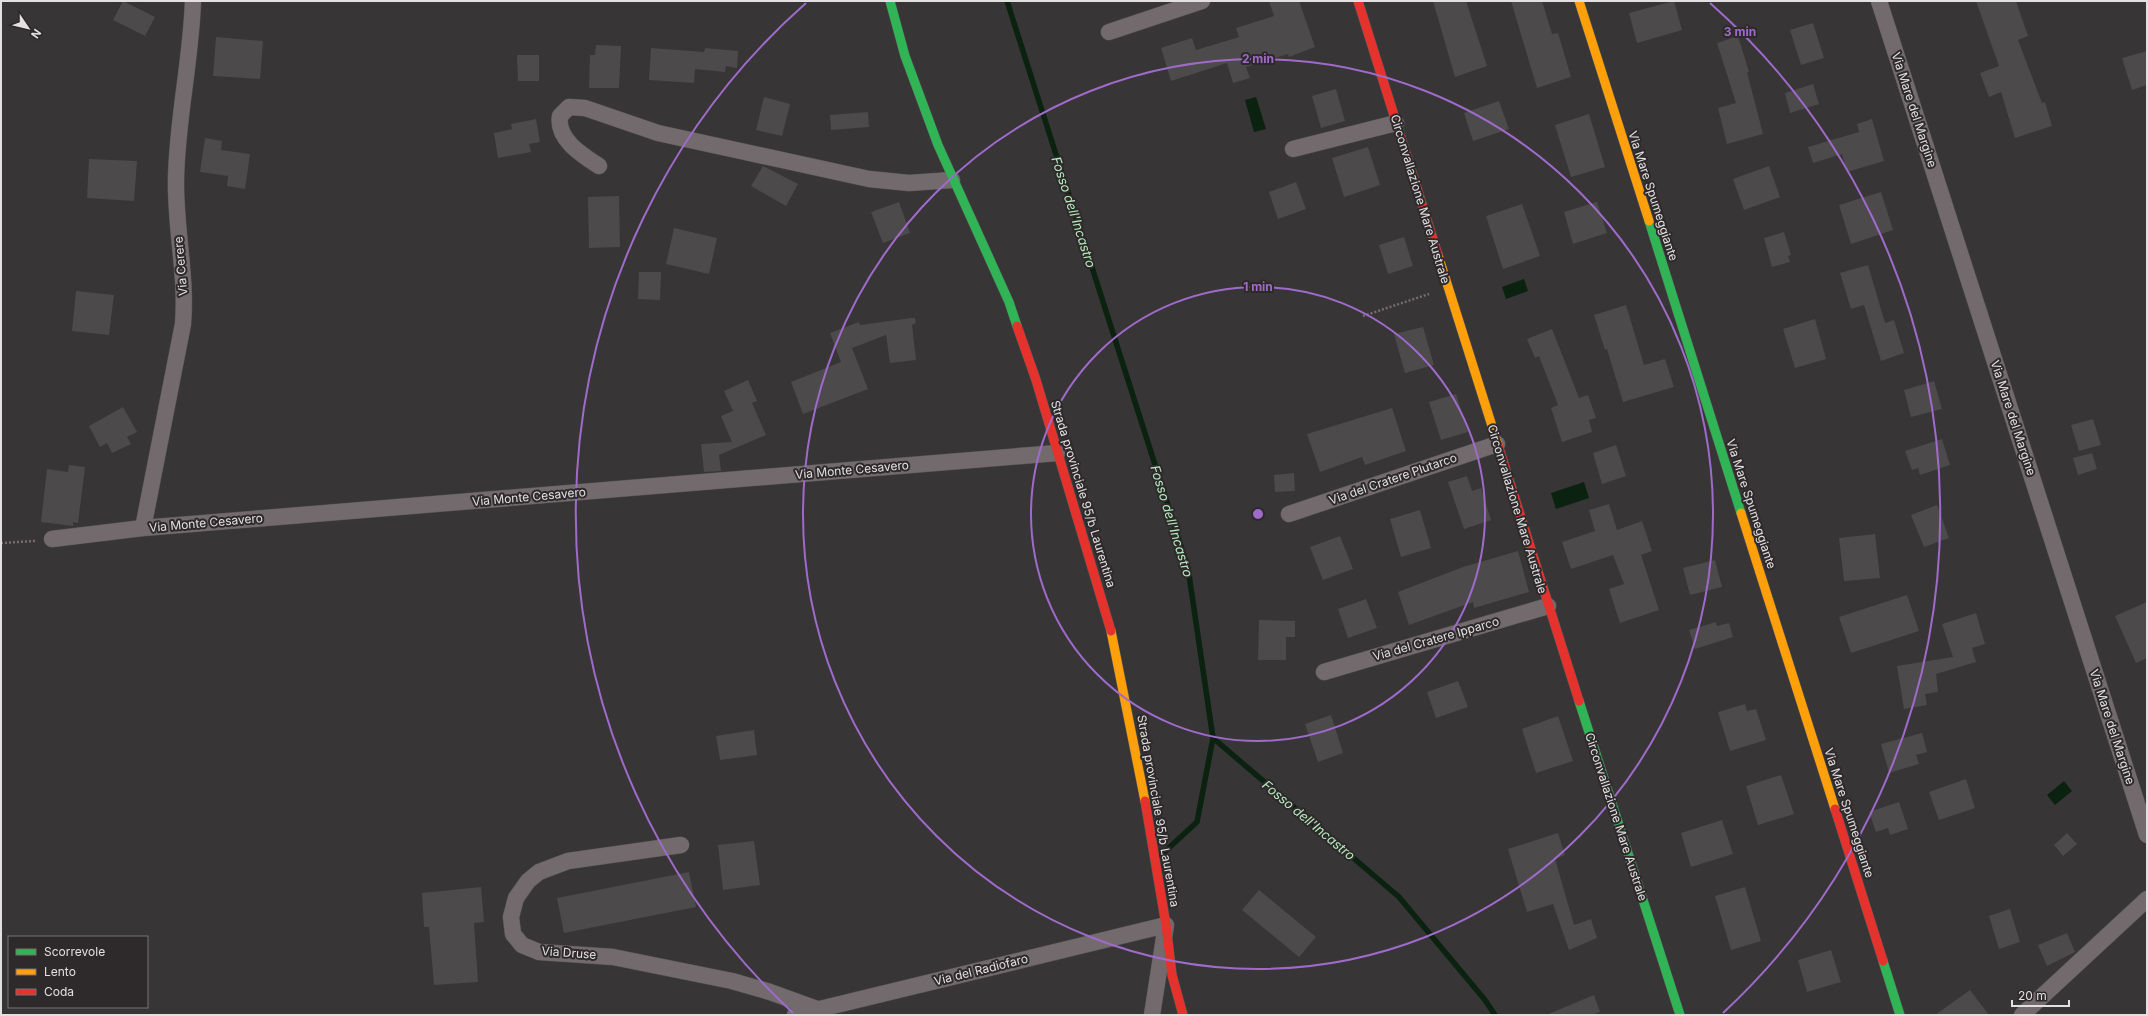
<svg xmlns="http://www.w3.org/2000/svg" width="2148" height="1016" viewBox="0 0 2148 1016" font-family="Inter,sans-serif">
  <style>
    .water { fill: #0a220f }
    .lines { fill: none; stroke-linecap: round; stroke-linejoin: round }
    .stream { stroke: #0a220f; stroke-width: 5.5 }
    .building { fill: #4c4a4b }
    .street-casing { stroke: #565455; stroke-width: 17 }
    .fast-casing { stroke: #565455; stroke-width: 10 }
    .slow-casing { stroke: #565455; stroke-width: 10 }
    .jam-casing { stroke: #565455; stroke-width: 10 }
    .path { stroke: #756d70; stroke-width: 2.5; stroke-dasharray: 2 2; stroke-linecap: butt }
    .street { stroke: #736a6d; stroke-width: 16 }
    .fast { stroke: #30b455; stroke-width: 9 }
    .slow { stroke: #ff9f0a; stroke-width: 9 }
    .jam { stroke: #e5322d; stroke-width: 9 }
    .ring { fill: none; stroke: #9f6bcb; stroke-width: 2 }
    .labels { text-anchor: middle; stroke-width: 4; stroke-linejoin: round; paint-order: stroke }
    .street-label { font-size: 12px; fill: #e2e0e0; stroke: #2e2a2c }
    .water-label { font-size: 13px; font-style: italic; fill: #b7ebbd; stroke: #2e2a2c }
    .centre { fill: #9f6bcb; stroke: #2e2a2c; stroke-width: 2 }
    .ring-label { font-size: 12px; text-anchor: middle; font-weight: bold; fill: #9f6bcb; stroke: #2e2a2c; stroke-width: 4; stroke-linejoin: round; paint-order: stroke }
  </style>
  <rect width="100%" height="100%" fill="#373536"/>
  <path class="water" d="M1256,97L1266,129L1254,132L1245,100Z
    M1524,279L1528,291L1506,299L1502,287Z
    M1584,482L1589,498L1556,509L1551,493Z
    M2064,781L2072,791L2055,805L2047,795Z"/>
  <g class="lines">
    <path class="stream" d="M1007,1L1188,568L1213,738L1399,897L1485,1000L1495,1015
      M1160,856L1197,822L1213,738"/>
  </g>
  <path class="building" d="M123,1L155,17L145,36L113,20Z
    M1269,1H1299L1315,47L1289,57L1288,54L1246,67L1250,78L1233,83L1227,63L1171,81L1161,48L1192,38L1196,50L1239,37L1236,28L1274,16Z
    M1433,1H1466L1487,66L1455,77Z
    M1511,1H1542L1552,34L1558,33L1571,77L1537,88Z
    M1674,1L1682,30L1637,43L1629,13Z
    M1976,1H2016L2028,36L2018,40L2042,103L2045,102L2052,126L2015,138L2001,92L1989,97L1980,73L1999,66Z
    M1813,23L1824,58L1801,65L1790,30Z
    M1738,36L1749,72H1747L1763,134L1727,144L1718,108L1736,103L1717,43Z
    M216,37L263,41L260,79L213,76Z
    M596,45L621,46L619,88H589L590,55H595Z
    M651,48L704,52L705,48L738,51L737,68L726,66L725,72L695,69L694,83L649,80Z
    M2147,51V85L2132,90L2122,58Z
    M517,55H539V81H518Z
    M1813,84L1819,104L1790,113L1785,93Z
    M1336,89L1345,121L1321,128L1312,96Z
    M764,97L790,104L782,136L756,130Z
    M1499,101L1509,129L1473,141L1464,113Z
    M868,112L869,127L831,130L830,115Z
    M1589,114L1605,167L1571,177L1555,125Z
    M536,119L540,142L529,144L531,152L498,158L494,133L512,129L511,124Z
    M1872,119L1884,161L1847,172L1842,154L1813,163L1808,147L1859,132L1857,124Z
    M205,138L222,141L221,150L250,154L245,189L227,186L228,176L200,172Z
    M1368,147L1380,185L1344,197L1332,158Z
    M89,159L137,161L134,201L87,198Z
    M763,166L798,184L786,206L751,186Z
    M1769,166L1780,197L1744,210L1733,179Z
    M1296,182L1306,209L1278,219L1269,192Z
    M1881,192L1893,230L1851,244L1839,205Z
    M619,196L620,247L589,248L588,197Z
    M899,202L910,233L883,243L871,212Z
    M1597,202L1607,233L1573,244L1564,212Z
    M1522,204L1540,256L1503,269L1486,216Z
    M674,228L717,238L709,274L666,264Z
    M1784,232L1791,255L1788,256L1790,262L1772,267L1764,238Z
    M1404,237L1413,266L1388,274L1379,245Z
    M1868,265L1885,323L1894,320L1904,353L1881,361L1864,305L1851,309L1840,273Z
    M639,272H661L660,300L638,299Z
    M76,291L114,295L109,335L72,331Z
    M1626,305L1644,365L1665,359L1674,387L1623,402L1607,349L1605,350L1594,315Z
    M911,318H915L916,323L912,325L916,360L890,363L886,335L852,348L868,389L803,414L791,382L841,362L830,333L859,322L860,325Z
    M1815,319L1826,359L1795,368L1783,329Z
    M1423,327L1434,365L1405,373L1394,334Z
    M1552,329L1579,398L1588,395L1596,418L1589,420L1592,432L1562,442L1551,408L1558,405L1539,356L1535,358L1527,339Z
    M748,380L757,401L752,403L766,435L719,455L721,471L704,472L701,444L732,442L721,416L733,411L724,391Z
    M1934,381L1942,409L1911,417L1904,390Z
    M1456,394L1468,432L1441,440L1429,402Z
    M123,407L137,432L127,437L131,444L112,453L107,443L100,447L89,426Z
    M1392,408L1406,451L1365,465L1362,457L1320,472L1307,434Z
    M2093,419L2101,445L2079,451L2071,425Z
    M1942,439L1950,465L1920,475L1918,468L1912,470L1905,451Z
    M1616,445L1626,476L1602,484L1593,453Z
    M2092,453L2097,469L2078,475L2073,458Z
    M69,465L85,467L78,523L73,522V526L41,522L47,469L68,472Z
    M1294,473L1295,491L1275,492L1274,475Z
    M1467,476L1472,491L1481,488L1491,520L1464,529L1448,482Z
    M1609,504L1617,530L1642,521L1652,551L1641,555L1659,610L1620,623L1609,589L1624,584L1613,555L1571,569L1562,542L1595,531L1589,510Z
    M1937,505L1949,538L1924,547L1911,515Z
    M1420,510L1431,548L1401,557L1390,519Z
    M1875,534L1880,578L1844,581L1839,538Z
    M1340,536L1353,569L1323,580L1310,547Z
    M1518,551L1529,592L1474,608L1473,602L1409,625L1398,592L1463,567Z
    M1715,560L1722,587L1690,595L1683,568Z
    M1907,595L1919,631L1851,653L1839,617Z
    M1366,599L1377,628L1348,638L1338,609Z
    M2147,602V658L2136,663L2115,616Z
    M1976,613L1985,644L1972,648L1976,662L1936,674L1938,692L1925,694L1927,705L1904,709L1897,666L1953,657L1942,624Z
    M1259,620L1295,621V637H1286V660H1258Z
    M1716,622L1717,626L1729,623L1733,637L1695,649L1689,630Z
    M1458,681L1468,707L1436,718L1427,692Z
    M1745,704L1747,711L1756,709L1766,740L1730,751L1718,712Z
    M1331,715L1343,753L1318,762L1305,724Z
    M1558,716L1573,761L1536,773L1522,729Z
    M754,730L757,755L720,760L716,736Z
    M1922,733L1927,752L1916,755L1919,764L1889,773L1881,744Z
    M1781,775L1794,814L1758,825L1746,786Z
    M1966,779L1975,808L1939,820L1929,792Z
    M1899,802L1908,829L1890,835L1888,828L1876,832L1869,812Z
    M1722,820L1733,854L1691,867L1681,833Z
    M1558,833L1565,855L1555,859L1574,925L1591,919L1597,938L1569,950L1553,904L1527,912L1508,849Z
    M2067,833L2077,844L2063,856L2054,845Z
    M754,841L760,885L723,890L718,845Z
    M689,872L696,907L564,933L557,898Z
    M481,887L484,922L474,923L478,982L434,985L429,927H424L422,893Z
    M1745,887L1761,941L1731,950L1715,896Z
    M1259,890L1316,937L1299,957L1242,910Z
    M2010,909L2020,942L1999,949L1989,916Z
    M2067,933L2075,952L2047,966L2038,945Z
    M1831,950L1841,982L1807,992L1798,960Z
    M1970,990L1989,1015H1935Z
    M1594,995L1600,1012L1591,1015H1546Z"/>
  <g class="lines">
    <g class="street-casing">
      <path id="street" d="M1879,1L2147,835
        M1109,32L1202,1
        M1293,149L1396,123
        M599,166C582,155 556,139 560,116L569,107L585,108L658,133L869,179L909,183L952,180
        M1289,514L1497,444
        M143,528L183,324C187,276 175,228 176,179C177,119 191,61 193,1
        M52,539L143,528L1057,453
        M1324,672L1548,606
        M681,845L568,861L539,872L528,881L516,898L511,917L513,934L522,945L539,952L613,957L732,981L770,992L817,1009
        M795,1015L1166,925L1152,1015
        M2022,1015L2147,899"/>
    </g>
    <g class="fast-casing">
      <path id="fast" d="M890,1L905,56L938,145L1009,302L1017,326
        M1649,221L1741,513
        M1579,701L1680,1015
        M1883,961L1900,1015"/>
    </g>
    <g class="slow-casing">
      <path id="slow" d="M1579,1L1649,221
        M1438,255L1498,445
        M1741,513L1835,809
        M1111,631L1145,801"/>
    </g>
    <g class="jam-casing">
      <path id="jam" d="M1358,1L1438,255
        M1017,326L1036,380L1111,631
        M1498,445L1579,701
        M1145,801L1166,925L1172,975L1183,1015
        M1835,809L1883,961"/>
    </g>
    <path class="path" d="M1363,316L1429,294
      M1,543L35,541"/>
    <use href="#street" class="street"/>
    <use href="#fast" class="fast"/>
    <use href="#slow" class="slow"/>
    <use href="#jam" class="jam"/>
  </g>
  <g class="ring">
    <circle cx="1258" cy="514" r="227"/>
    <circle cx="1258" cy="514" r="455"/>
    <path d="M793 1013A682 682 0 0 1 806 3M1710 3A682 682 0 0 1 1723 1013"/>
  </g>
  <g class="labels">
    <g class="street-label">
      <text transform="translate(1914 110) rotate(72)" y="4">Via Mare del Margine</text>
      <text transform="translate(1653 196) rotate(72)" y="4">Via Mare Spumeggiante</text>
      <text transform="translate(1420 199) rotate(73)" y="4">Circonvallazione Mare Australe</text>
      <text transform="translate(181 266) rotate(-95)" y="4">Via Cerere</text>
      <text transform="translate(2013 418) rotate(72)" y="4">Via Mare del Margine</text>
      <text transform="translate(852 470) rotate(-5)" y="4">Via Monte Cesavero</text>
      <text transform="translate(1393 479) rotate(-19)" y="4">Via del Cratere Plutarco</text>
      <text transform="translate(1083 494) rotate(73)" y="4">Strada provinciale 95/b Laurentina</text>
      <text transform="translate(529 497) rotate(-5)" y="4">Via Monte Cesavero</text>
      <text transform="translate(1751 504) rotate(72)" y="4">Via Mare Spumeggiante</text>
      <text transform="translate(1517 509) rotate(73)" y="4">Circonvallazione Mare Australe</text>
      <text transform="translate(206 523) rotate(-5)" y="4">Via Monte Cesavero</text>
      <text transform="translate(1436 639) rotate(-16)" y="4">Via del Cratere Ipparco</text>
      <text transform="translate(2112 727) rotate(72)" y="4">Via Mare del Margine</text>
      <text transform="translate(1158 811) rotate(80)" y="4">Strada provinciale 95/b Laurentina</text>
      <text transform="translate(1849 813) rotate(72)" y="4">Via Mare Spumeggiante</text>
      <text transform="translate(1616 817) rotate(72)" y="4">Circonvallazione Mare Australe</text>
      <text transform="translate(569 953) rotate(4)" y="4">Via Druse</text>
      <text transform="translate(981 970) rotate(-14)" y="4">Via del Radiofaro</text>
    </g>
    <g class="water-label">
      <text transform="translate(1074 212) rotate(72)" y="5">Fosso dell'Incastro</text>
      <text transform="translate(1172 521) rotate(73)" y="5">Fosso dell'Incastro</text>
      <text transform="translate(1309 820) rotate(40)" y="5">Fosso dell'Incastro</text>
    </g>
  </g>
  <circle cx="1258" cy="514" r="6" class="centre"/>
  <g class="ring-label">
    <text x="1740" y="36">3 min</text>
    <text x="1258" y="63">2 min</text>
    <text x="1258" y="291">1 min</text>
  </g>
  <rect width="2148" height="1016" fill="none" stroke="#e2e0e0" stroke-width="4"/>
  <rect x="8" y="936" width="140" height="72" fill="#2e2a2c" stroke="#767374"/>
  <rect x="16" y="949" width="20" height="6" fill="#30b455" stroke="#767374"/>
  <text x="44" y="956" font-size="12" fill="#e2e0e0">Scorrevole</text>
  <rect x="16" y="969" width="20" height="6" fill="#ff9f0a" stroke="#767374"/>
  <text x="44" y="976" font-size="12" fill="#e2e0e0">Lento</text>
  <rect x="16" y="989" width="20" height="6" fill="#e5322d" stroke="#767374"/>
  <text x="44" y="996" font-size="12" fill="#e2e0e0">Coda</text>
  <g transform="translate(28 28) rotate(125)" stroke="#2e2a2c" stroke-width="3" paint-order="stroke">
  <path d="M0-3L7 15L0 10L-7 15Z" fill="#e2e0e0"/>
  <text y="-6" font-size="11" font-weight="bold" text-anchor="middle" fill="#e2e0e0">N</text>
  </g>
  <path d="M2012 1000v6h57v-6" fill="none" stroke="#e2e0e0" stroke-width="2"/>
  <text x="2018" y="1000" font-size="12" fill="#e2e0e0" stroke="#2e2a2c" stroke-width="3" paint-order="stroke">20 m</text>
</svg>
